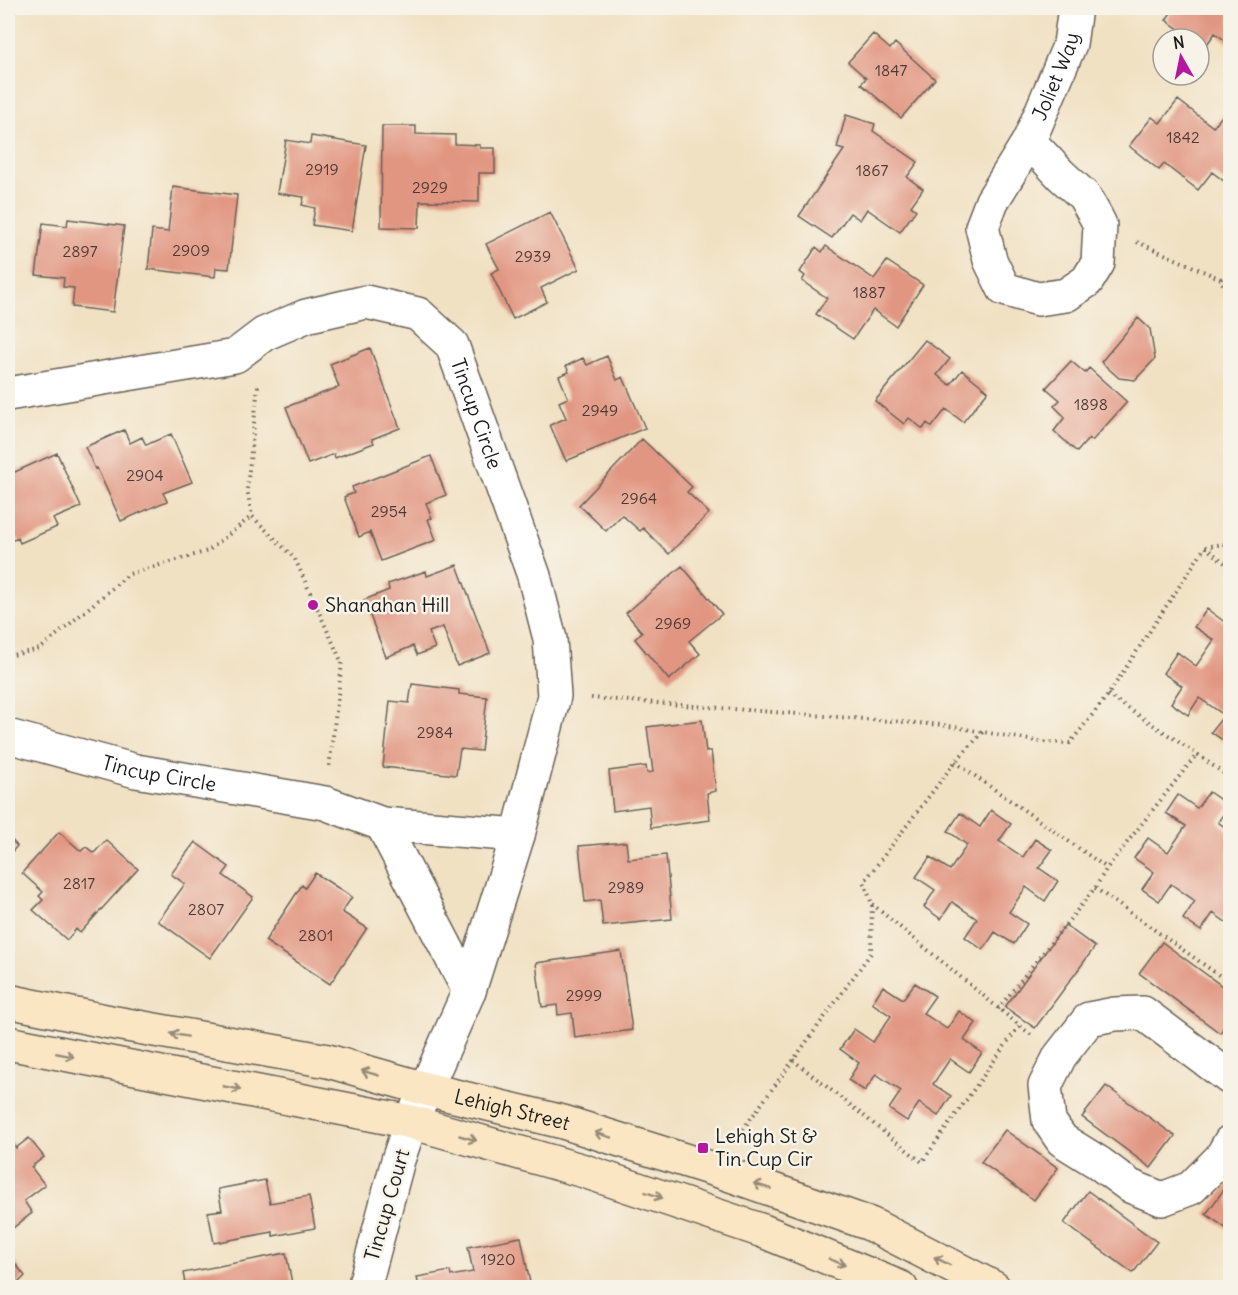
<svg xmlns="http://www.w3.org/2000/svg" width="1238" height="1295" viewBox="0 0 1238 1295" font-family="Delius,sans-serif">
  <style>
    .building { fill: #e19681 }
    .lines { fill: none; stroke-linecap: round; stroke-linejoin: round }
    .street-casing { stroke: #676156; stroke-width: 36 }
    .secondary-casing { stroke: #676156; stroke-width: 36 }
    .path { stroke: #676156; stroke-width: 4; stroke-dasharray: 1.5 4.5; stroke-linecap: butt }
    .street { stroke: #fff; stroke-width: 33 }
    .secondary { stroke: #fbe6c3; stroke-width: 33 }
    .oneway { stroke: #978b78 }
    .poi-dot { fill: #b5179e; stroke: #f7f3e8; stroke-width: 2 }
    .labels { text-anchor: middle; stroke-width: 5; stroke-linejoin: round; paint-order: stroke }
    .number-label { font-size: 16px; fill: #4d3a35 }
    .street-label { font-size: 20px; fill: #1c1c1c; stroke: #f7f3e8 }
    .poi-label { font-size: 20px; fill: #1c1c1c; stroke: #f7f3e8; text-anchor: start }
  </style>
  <rect width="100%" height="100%" fill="#f7f3e8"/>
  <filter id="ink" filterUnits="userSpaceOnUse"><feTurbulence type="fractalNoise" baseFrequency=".0167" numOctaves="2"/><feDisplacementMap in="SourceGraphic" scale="12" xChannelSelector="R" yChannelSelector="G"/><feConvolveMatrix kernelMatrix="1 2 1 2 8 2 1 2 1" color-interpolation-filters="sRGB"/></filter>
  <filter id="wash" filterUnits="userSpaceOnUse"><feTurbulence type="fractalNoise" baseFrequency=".008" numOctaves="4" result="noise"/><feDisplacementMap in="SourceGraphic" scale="24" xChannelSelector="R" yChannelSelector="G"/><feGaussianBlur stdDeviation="1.35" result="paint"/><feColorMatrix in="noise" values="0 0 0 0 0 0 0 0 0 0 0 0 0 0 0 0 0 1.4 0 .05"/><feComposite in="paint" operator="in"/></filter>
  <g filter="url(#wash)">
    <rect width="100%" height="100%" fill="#f1e1c3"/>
    <g id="blocks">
      <path class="building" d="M1174,8H1230V44L1215,33L1205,47L1199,43V39H1193L1166,20Z
        M873,34L890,49L895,43L935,79L901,118L861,84L866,78L848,62Z
        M1178,100L1213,127L1223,115L1230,121V182L1229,185L1212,172L1198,190L1164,164L1159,170L1129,146L1152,117L1160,123Z
        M846,115L875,124L873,131L918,162L907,177L923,189L911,206L916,210L900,232L867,209L860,220L850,213L832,238L799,216L844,150L837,148Z
        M382,126H416V134L455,135V144L480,145V148H495V173H479V202L420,201L419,228L381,227Z
        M311,136L366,145L352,231L312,225L315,208L302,205L304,197L277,193L286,140L310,144Z
        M173,187L237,195L229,269L216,268L215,277L148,269L152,230L168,232Z
        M550,212L579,269L541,288L547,302L513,319L491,273L499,269L486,244Z
        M68,219L124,226L113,312L72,307L74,288L63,287L64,278L36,275L43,223L67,226Z
        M826,246L874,279L887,261L923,285L896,326L873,310L853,339L816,314L827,298L802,281L805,276L800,272L816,247L822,252Z
        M1138,318L1150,329L1155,359L1135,380L1119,378L1101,362Z
        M925,340L950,359L937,375L950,385L962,370L988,391L963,422L946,409L932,427L927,423L923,429L909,418L904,424L875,401Z
        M370,348L400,428L372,439L374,443L335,458L334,454L308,464L286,407L339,387L330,364Z
        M607,356L617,380L623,377L645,428L566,461L550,425L566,418L559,402L568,398L559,376L569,372L566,366L583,358L587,365Z
        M1071,361L1085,373L1089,368L1127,402L1092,441L1089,438L1077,452L1054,431L1065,417L1054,406L1060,400L1046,388Z
        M124,430L130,443L142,437L146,445L171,434L192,482L163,493L167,501L121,521L97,468L95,469L85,447Z
        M642,439L692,487L687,492L709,513L669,554L643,528L640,531L622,515L606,531L579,505Z
        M57,453L81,507L53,519L57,527L20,543L18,538L8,542V475Z
        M431,456L446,495L426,503L432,518L428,519L436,540L381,561L370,532L359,537L344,497L354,493L352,487Z
        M457,565L490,653L457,666L443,627L429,632L435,648L417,655L413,646L386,657L364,600L389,590L388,584L426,571L427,576Z
        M682,566L722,614L689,641L700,654L669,680L635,639L642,632L626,613Z
        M1207,609L1226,623L1230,617V745L1211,732L1224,715L1199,698L1188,715L1171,703L1182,686L1163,673L1177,652L1196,666L1214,640L1194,627Z
        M412,684L459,690V694L487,697L481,751L460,749L456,775L383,767L390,701L409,703Z
        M702,720L706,752L711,751L716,791L707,793L710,820L651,828L649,806L613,811L609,771L646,766L647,773L653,772L647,727Z
        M1209,792L1229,806L1218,822L1230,831V889L1228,894L1230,896V925L1213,913L1201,931L1183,919L1195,901L1171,884L1159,901L1142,889L1154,872L1134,858L1148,838L1168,852L1186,826L1166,813L1178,795L1197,808Z
        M991,810L1011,824L999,841L1023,857L1035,839L1052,850L1039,868L1058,881L1045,901L1026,887L1009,912L1027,924L1014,944L995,932L983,950L965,937L977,919L952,902L941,919L924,907L935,890L916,877L930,857L950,870L967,845L948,831L960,813L980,827Z
        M59,832L81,851L86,847L94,853L106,840L138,869L80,933L76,929L67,940L33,910L43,900L39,896L43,892L22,873Z
        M8,836L17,846L8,856Z
        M195,842L229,867L223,875L253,897L210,958L158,921L185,884L171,874Z
        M626,842L628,859L666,855L672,919L603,926L600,900L585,902L579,846Z
        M315,873L352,897L342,912L367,928L330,984L265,941L302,885L305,888Z
        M1065,925L1095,947L1035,1028L1005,1007Z
        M1162,942L1230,992V1019L1220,1033L1139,973Z
        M621,951L632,1030L575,1038L572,1013L558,1015L557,1005L542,1007L536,963Z
        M915,983L935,996L923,1013L947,1029L959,1011L976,1023L964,1040L982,1053L969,1072L950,1059L933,1084L951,1096L938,1116L919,1103L907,1121L889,1109L901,1091L876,1074L865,1091L848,1080L859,1063L840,1049L854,1029L873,1042L891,1016L872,1003L883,986L903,999Z
        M1106,1086L1175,1136L1151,1168L1082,1117Z
        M1005,1130L1058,1168L1034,1200L981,1162Z
        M29,1138L44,1157L31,1167L45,1185L24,1201L32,1213L9,1231L8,1229V1140L9,1139L16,1148Z
        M265,1180L270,1203L309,1196L315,1228L273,1236V1232L214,1243L208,1212L222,1210L218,1189Z
        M1230,1181V1231L1206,1214Z
        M1088,1191L1157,1242L1133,1273L1064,1223Z
        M521,1237L531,1288H419L417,1277L450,1271L451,1276L473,1272L468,1247Z
        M286,1253L293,1288H186L183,1273Z
        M10,1257L25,1276L17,1284L20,1288H8V1259Z"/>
    </g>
  </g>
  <g filter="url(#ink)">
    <use href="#blocks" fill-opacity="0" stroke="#676156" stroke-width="1.5"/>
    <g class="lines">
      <g class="street-casing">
        <g id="street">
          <path d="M1029,141L1061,175L1084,196L1096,217L1100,225L1098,263L1087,281L1066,295L1038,299L1004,289L990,260L982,227L992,201Z"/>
          <path id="s1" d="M1029,141L1070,44L1075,8"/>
          <path id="s2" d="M8,394L235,356L264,334L306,316L366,302L418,314L452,345L534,576L550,639L554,696L518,835L469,991L411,1122L398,1160L364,1288"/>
          <path id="s3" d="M8,736L136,771L325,803L382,824L518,835"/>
          <path d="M382,824L469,991"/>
          <path d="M1230,1078L1143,1013L1115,1014L1089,1019L1060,1056L1045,1086L1049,1121L1062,1140L1099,1163L1130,1186L1162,1199L1191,1188L1221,1158L1230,1142"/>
        </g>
      </g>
      <g class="secondary-casing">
        <g id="secondary">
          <path id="s4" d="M8,1001L110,1022L328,1061L426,1089L563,1122L719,1171L870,1224L994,1288"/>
          <path d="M8,1043L411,1122L584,1171L763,1231L901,1288"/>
        </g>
      </g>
      <path class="path" d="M1137,242L1221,279L1230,304
        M1221,279L1230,272
        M258,386L247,489L252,516L295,559L342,663L329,768
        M1205,547L1230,567
        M8,656L40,649L129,574L208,551L252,516
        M1108,695L1197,754L1230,778
        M591,698L942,725L1042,742L1070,743L1108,695L1205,547L1230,543
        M955,762L1107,868
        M1095,888L1230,983
        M872,904L1031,1035
        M998,1009L1095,888L1107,868L1197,754
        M793,1060L922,1162L1019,1026
        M736,1139L871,953L872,904L864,882L955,762L984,731"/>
      <use href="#street" class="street"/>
      <use href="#secondary" class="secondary"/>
    </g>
    <defs><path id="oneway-shaft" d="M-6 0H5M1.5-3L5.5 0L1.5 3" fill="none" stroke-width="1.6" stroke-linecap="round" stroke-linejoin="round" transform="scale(1.5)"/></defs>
    <g class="oneway">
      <use href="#oneway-shaft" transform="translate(179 1035) rotate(-170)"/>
      <use href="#oneway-shaft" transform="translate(65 1055) rotate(11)"/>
      <use href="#oneway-shaft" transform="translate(370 1073) rotate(-164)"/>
      <use href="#oneway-shaft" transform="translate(232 1088) rotate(11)"/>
      <use href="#oneway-shaft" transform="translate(603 1135) rotate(-163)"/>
      <use href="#oneway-shaft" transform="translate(468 1138) rotate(16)"/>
      <use href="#oneway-shaft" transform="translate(762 1186) rotate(-161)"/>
      <use href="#oneway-shaft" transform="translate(654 1195) rotate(19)"/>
      <use href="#oneway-shaft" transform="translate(942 1261) rotate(-153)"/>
      <use href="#oneway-shaft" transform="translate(837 1262) rotate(22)"/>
    </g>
  </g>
  <g class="poi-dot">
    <circle cx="313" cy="605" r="6"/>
    <rect x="697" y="1142" width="12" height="12" rx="3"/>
  </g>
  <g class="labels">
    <g class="number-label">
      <text x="891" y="76">1847</text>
      <text x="1183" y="143">1842</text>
      <text x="322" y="175">2919</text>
      <text x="872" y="176">1867</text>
      <text x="430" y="193">2929</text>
      <text x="191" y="256">2909</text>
      <text x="80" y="257">2897</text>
      <text x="533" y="262">2939</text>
      <text x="869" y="298">1887</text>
      <text x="1091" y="410">1898</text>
      <text x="600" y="416">2949</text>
      <text x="145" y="481">2904</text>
      <text x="639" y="504">2964</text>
      <text x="389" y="517">2954</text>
      <text x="673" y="629">2969</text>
      <text x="435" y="738">2984</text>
      <text x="79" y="889">2817</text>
      <text x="626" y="893">2989</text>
      <text x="206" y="915">2807</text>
      <text x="316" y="941">2801</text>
      <text x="584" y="1001">2999</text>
      <text x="498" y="1265">1920</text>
    </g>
    <g class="street-label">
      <text dy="7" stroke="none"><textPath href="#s1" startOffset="70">Joliet Way</textPath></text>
      <text dy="7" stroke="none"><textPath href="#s2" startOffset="546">Tincup Circle</textPath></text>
      <text dy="7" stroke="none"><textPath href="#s3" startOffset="156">Tincup Circle</textPath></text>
      <text dy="7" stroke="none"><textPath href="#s4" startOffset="516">Lehigh Street</textPath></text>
      <text transform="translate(387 1205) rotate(-74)" y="7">Tincup Court</text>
    </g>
    <g class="poi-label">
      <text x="325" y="612">Shanahan Hill</text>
      <text x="715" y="1143">Lehigh St &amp;<tspan x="715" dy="23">Tin Cup Cir</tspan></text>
    </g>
  </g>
  <rect width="1238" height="1295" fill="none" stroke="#f7f3e8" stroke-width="30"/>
  <g transform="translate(1181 57) rotate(351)"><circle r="28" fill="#f7f3e8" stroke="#9f9d96" stroke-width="1.5"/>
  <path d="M0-4.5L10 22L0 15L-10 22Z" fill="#b5179e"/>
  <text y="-9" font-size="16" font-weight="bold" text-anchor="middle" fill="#1c1c1c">N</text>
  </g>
</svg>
